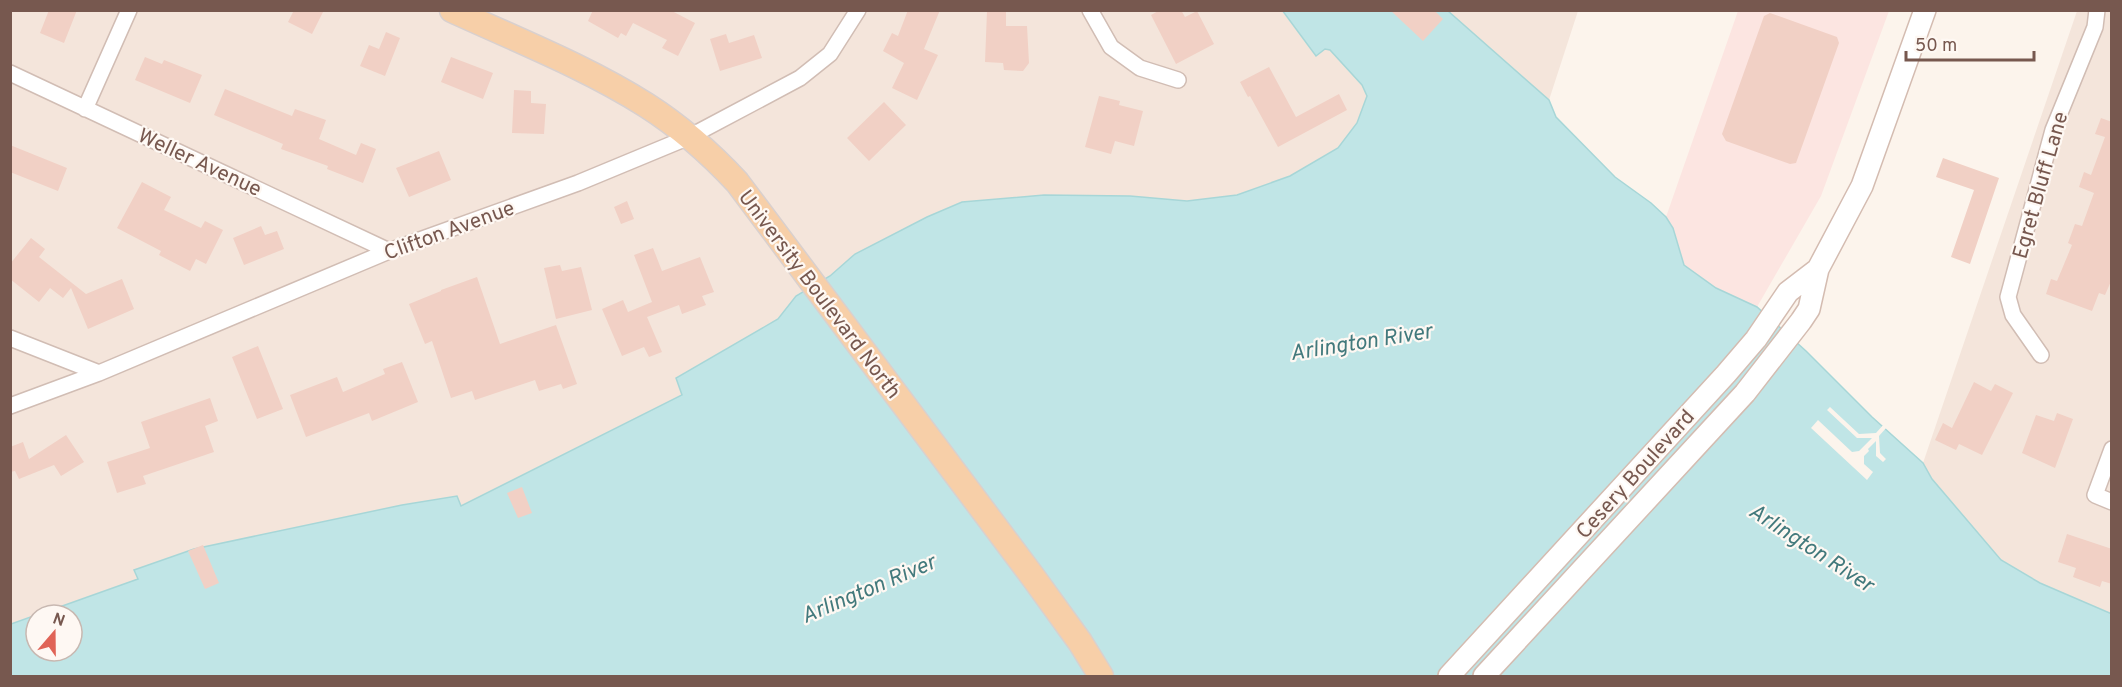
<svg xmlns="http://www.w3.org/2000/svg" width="2122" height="687" viewBox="0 0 2122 687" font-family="Overpass,sans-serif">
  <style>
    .residential { fill: #f4e5db }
    .commercial { fill: #fce5e1 }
    .water { fill: #c0e5e6; stroke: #a7d6d7; stroke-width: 1.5 }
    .pier { fill: #fcf4ec }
    .building { fill: #f1d0c5 }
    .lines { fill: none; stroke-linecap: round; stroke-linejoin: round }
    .street-casing { stroke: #d1bdb4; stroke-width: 18 }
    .secondary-casing { stroke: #d4bcb1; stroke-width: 24 }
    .primary-casing { stroke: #d9d0ce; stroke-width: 27 }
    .street { stroke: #fff; stroke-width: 15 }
    .secondary { stroke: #fff; stroke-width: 21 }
    .primary { stroke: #f7cfa8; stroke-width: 24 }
    .labels { text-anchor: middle; stroke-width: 4.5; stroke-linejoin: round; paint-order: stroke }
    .street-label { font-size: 21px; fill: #77584f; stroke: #fef8f3 }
    .water-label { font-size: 22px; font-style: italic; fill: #42797c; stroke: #fef8f3 }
  </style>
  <rect width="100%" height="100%" fill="#fcf4ec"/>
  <path class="residential" d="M11,11H1282L1316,56L1325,49L1330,50L1362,85L1367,96L1357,123L1338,148L1290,176L1237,195L1187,201L1130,196L1044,195L962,202L927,217L855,254L830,276L796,296L778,319L676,378L682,395L461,507L457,496L402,505L194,549L134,571L138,579L11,624Z
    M1448,11H1578L1549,100Z
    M2077,11H2111V614L2040,583L2001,560L1932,479L1923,463Z"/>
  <path class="commercial" d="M1738,11H1889L1821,196L1757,307L1716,288L1684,265L1673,228L1666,217Z"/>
  <path class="water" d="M1282,10L1448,11L1549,100L1556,117L1615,177L1651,203L1666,217L1673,228L1684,265L1716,288L1757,307L1806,351L1872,417L1923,463L1932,479L2001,560L2040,583L2112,614L2111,676H11V624L36,615V651H72V615H37L138,579L134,570L194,549L402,505L457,496L461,506L682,395L676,378L778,319L796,296L830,276L855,254L927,217L962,202L1044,195L1130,196L1187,201L1237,195L1290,176L1338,148L1357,123L1367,96L1362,85L1330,50L1325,49L1316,56Z"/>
  <path class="pier" d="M1830,407L1859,434L1876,433L1884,424L1887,427L1879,436L1880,453L1886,459L1883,462L1876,456V441L1868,449L1869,451L1864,456V464L1873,472L1867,480L1811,428L1818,420L1852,452L1859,451L1872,438H1857L1827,410Z"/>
  <path class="building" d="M49,10H77L64,43L40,33Z
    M294,10H324L312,34L288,22Z
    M593,10H670L695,23L678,56L662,48L667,40L633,23L626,36L621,33L618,38L588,21Z
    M908,10H940L924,49L938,55L917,100L892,88L904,63L883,51L892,33L898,36Z
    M1160,10H1181L1185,17L1197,11L1214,44L1176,64L1151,15Z
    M1390,10H1434L1443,19L1423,41Z
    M987,11H1006V26H1027L1029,63L1023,71L1004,70L1003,63L985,62Z
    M1770,13L1837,37L1839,43L1796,163L1790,164L1726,141L1722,134L1764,16Z
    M386,32L400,38L385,76L360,66L369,45L379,49Z
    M726,34L729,43L754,35L762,58L720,71L710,39Z
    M145,57L162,64L164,60L202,75L190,103L135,80Z
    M451,57L493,73L483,99L441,82Z
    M1269,67L1296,117L1339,94L1347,110L1278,147L1250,96L1248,97L1240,82Z
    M225,89L292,116L295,109L326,120L319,139L356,155L361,143L376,149L363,183L327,169L328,166L281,149L283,144L214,115Z
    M514,90L531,91V103L546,104L544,134L512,133Z
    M1099,96L1120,101L1119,105L1143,111L1134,146L1115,141L1111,154L1085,147Z
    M884,102L906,125L869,161L847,138Z
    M2101,118L2112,122V279L2105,295L2099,293L2092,311L2046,294L2051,279L2057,281L2072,245L2068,243L2075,224L2082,226L2094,193L2079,187L2084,172L2091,175L2105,137L2095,134Z
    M10,145L67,168L58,191L10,172Z
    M439,151L451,180L409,197L396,168Z
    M1943,158L1999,178L1970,264L1951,257L1974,190L1936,177Z
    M142,182L171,197L164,210L201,228L205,221L223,230L206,264L196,259L190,271L159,255L161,251L117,228Z
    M627,201L634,219L621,224L614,207Z
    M261,226L265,235L277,231L284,249L244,265L233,238Z
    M31,238L45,249L39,257L86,294L122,279L134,309L88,329L71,288L63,298L50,288L39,302L10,279V264Z
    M653,248L662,271L700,257L714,292L702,296L706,305L682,314L679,305L647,317L662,352L649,357L644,347L622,356L602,309L623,300L628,312L652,302L634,255Z
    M560,265L562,271L581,267L592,310L556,319L544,268Z
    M477,277L500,344L556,325L577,384L563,389L561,384L539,391L535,380L475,400L472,391L451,398L432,341L425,344L409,304L441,291V290Z
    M258,346L283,409L257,419L232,357Z
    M402,362L418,402L372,421L369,413L306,437L290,395L337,377L343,392L385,374L383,369Z
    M1974,382L1991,391L1995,384L2013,393L1982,455L1959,444L1956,450L1935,440L1943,423L1952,428Z
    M210,398L218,421L205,426L214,452L143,476L146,484L117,493L107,462L150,448L141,422Z
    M2057,413L2073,419L2055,468L2022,453L2036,415L2054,421Z
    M66,435L84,462L61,476L54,465L19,479L15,471L10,472V447L23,442L29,459Z
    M522,487L532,513L518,518L507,493Z
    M2067,534L2112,549V584L2102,581L2100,587L2073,577L2076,568L2058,562Z
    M203,545L219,583L205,589L188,551Z"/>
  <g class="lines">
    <g class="street-casing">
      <path id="street" d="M1090,10L1111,47L1140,68L1178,80
        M10,73L389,251
        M85,109L129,10
        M10,338L99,373
        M2041,355L2013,315L2008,297L2053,130L2095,27L2097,10
        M10,406L99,373L389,251L578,183L689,137L800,78L830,54L858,10
        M2112,449L2095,495L2112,502"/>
    </g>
    <g class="secondary-casing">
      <path id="secondary" d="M1449,676L1726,374L1756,339L1788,292L1818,269
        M1484,676L1745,393L1801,321L1809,309L1818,269L1862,186L1925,10"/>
    </g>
    <g class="primary-casing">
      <path id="primary" d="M452,10C517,40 586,67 646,105C679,126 710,153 737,182L1033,577L1080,642L1101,676"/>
    </g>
    <use href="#street" class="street"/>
    <use href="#secondary" class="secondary"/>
    <use href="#primary" class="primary"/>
  </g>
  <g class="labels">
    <g class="street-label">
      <text transform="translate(200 162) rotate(25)" y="7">Weller Avenue</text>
      <text transform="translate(2040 185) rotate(-74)" y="7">Egret Bluff Lane</text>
      <text transform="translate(449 230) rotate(-20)" y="7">Clifton Avenue</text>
      <text transform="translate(820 294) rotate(53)" y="7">University Boulevard North</text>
      <text transform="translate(1635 474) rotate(-48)" y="7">Cesery Boulevard</text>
    </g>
    <g class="water-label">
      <text transform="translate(1361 341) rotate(-9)" y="8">Arlington River</text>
      <text transform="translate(1812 547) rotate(33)" y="8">Arlington River</text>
      <text transform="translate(868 588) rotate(-23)" y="8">Arlington River</text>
    </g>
  </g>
  <rect width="2122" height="687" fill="none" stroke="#77584f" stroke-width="24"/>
  <g transform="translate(54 633) rotate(20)"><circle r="28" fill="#fef8f3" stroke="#c8b8b1" stroke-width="1.5"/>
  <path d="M0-4.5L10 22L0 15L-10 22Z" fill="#e06457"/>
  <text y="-9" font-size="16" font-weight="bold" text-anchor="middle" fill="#77584f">N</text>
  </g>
  <path d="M1906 51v9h128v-9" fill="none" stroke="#77584f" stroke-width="3"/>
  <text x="1915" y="51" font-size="18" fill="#77584f" stroke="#fef8f3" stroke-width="4.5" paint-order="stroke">50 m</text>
</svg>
